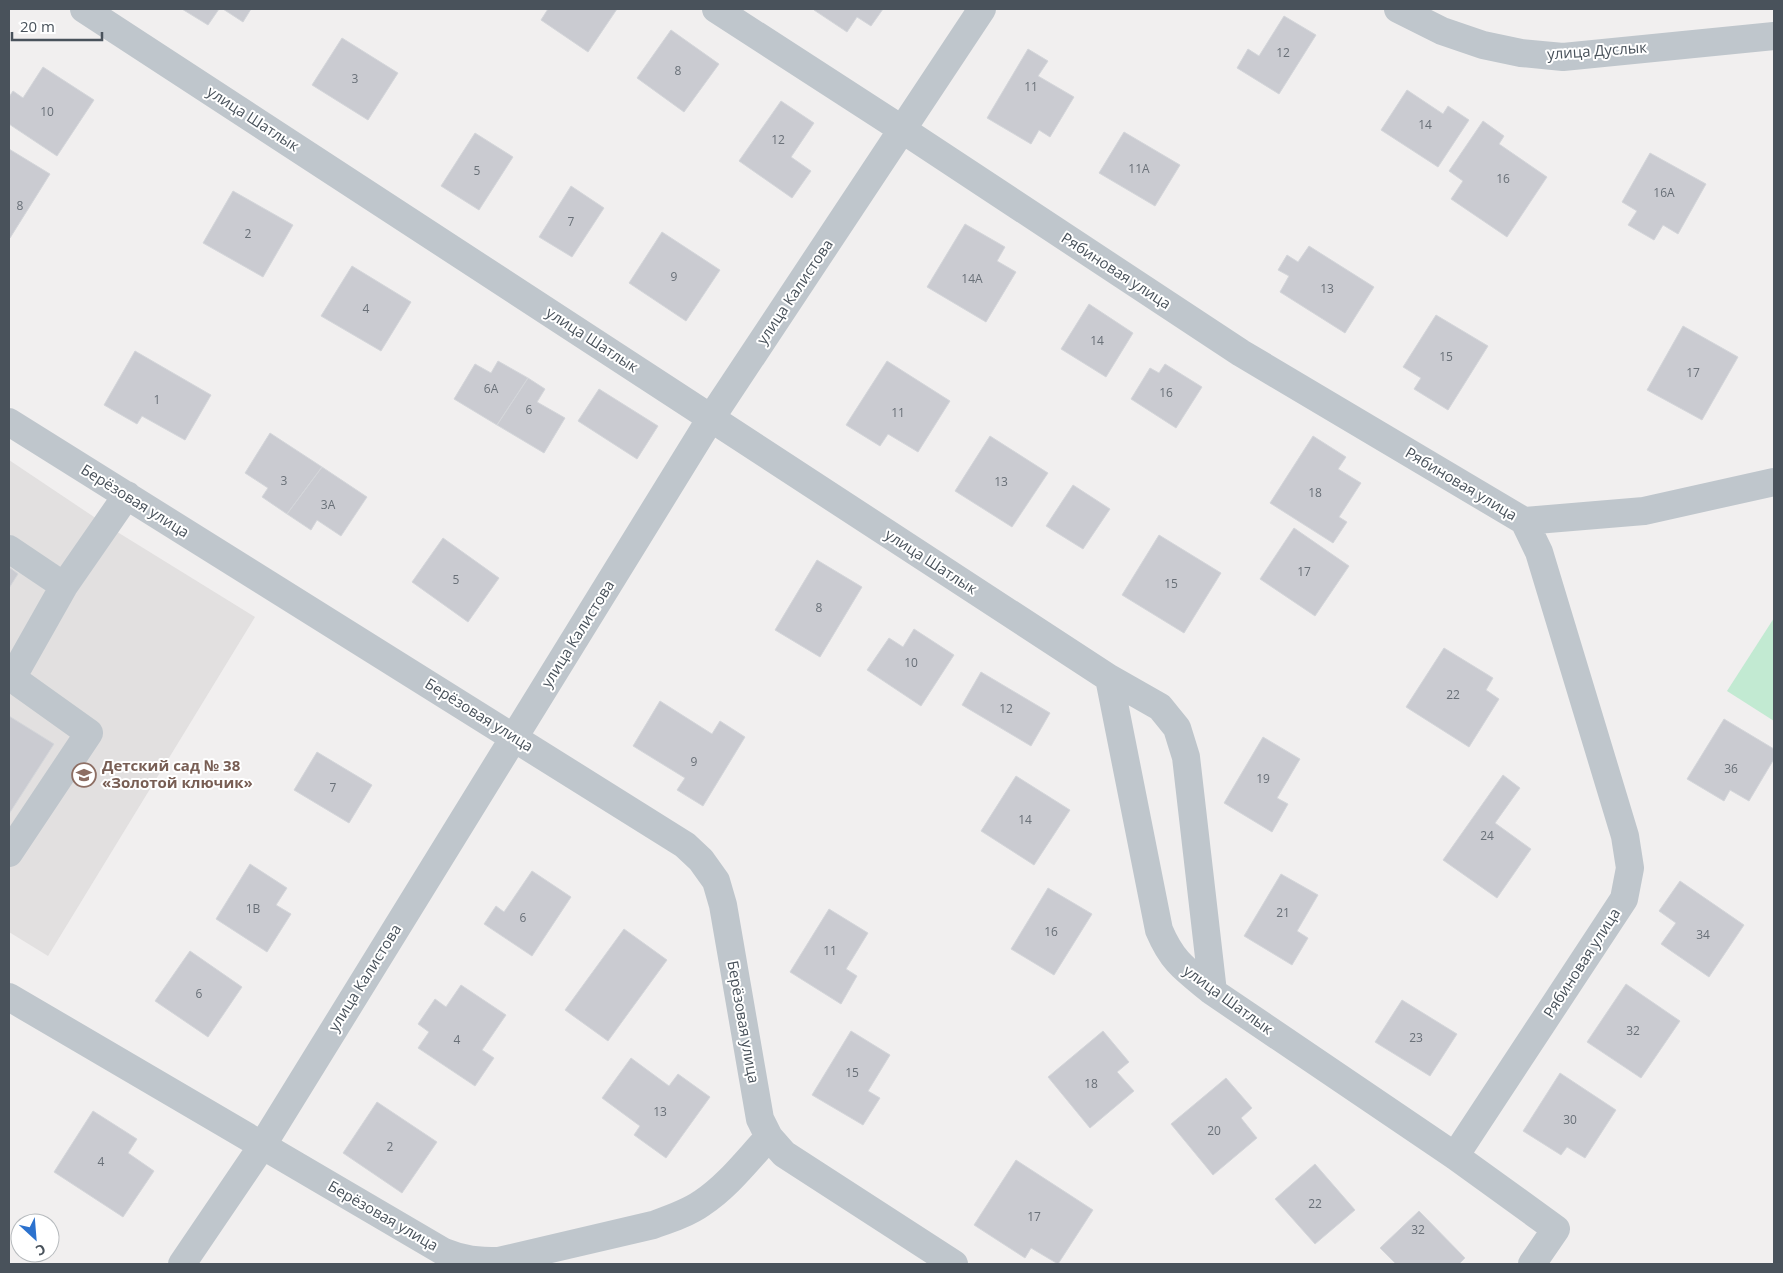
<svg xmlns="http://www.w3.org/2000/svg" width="1783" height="1273" viewBox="0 0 1783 1273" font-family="'Open Sans',sans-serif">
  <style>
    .education { fill: #e2e0e0 }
    .green { fill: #c2ead2 }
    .building { fill: #cacbd1; stroke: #d4d6da }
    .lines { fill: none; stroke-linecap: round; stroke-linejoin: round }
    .minor { stroke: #bfc6cc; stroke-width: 28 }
    .labels { text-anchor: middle; stroke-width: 4; stroke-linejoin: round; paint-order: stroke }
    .number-label { font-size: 12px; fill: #697078 }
    .street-label { font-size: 15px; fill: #49525b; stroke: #fff }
    .education-label { font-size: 15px; font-weight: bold; fill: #785e54; stroke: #fff; text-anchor: start }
  </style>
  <rect width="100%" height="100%" fill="#f1efef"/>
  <path class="education" d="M9,460L106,525L255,617L48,956L9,932Z"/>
  <path class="green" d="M1774,618V721L1727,691Z"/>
  <path class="building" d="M182,9H219L208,25Z
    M223,9H251L243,22Z
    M548,9H617L588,52L541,20Z
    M815,9H883L871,26L857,17L847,32L814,10Z
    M1284,16L1316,35L1279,94L1237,68L1248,49L1259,56Z
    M671,30L719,64L684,112L637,78Z
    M342,38L398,73L368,120L312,85Z
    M1028,49L1048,61L1038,76L1074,97L1050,137L1039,130L1031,144L987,118Z
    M43,67L94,100L57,156L9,124V97L13,91L23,98Z
    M1407,90L1443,114L1448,106L1469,120L1438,167L1381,130Z
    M781,101L814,123L791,157L811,171L792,198L739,161Z
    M1483,121L1504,136L1499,144L1547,177L1507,237L1451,199L1463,181L1449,171Z
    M1124,132L1180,165L1155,206L1099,173Z
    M475,133L513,157L479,210L441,186Z
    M9,149L50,174L10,238L9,237Z
    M1650,153L1706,184L1678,234L1663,225L1654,240L1628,225L1637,211L1622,202Z
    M571,186L604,208L572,257L539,237Z
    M233,191L293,225L263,277L203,243Z
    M965,224L1005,247L997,261L1016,272L986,322L927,287Z
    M662,232L720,270L686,321L629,283Z
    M1309,246L1374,287L1345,333L1280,292L1289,276L1278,270L1287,255L1298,262Z
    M352,266L411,302L381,351L321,316Z
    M1089,304L1133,333L1106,377L1061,349Z
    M1436,315L1488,346L1448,410L1414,389L1421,378L1403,367Z
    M1683,326L1738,357L1702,420L1647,390Z
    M135,351L211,395L185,440L142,416L137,424L104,405Z
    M498,361L528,378L497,425L454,399L475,364L491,373Z
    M887,361L950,401L918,452L888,434L880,446L846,425Z
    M1165,364L1202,387L1176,428L1131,399L1150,368L1159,373Z
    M528,378L545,389L537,402L565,418L544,453L497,425Z
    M599,389L658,426L637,459L578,421Z
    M270,433L322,467L287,514L262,497L268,488L245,473Z
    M990,436L1048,473L1012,527L955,491Z
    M1313,436L1346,457L1338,469L1361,483L1339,517L1347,522L1333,543L1270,503Z
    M322,467L367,497L341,536L317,520L311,530L287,514Z
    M1073,485L1110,509L1083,549L1046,526Z
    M1294,528L1349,566L1315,616L1260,579Z
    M1159,535L1221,573L1184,633L1122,595Z
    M443,538L499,578L468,622L412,582Z
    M817,560L862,587L820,657L775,630Z
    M9,567L18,574L9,588Z
    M914,629L954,655L921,706L867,670L889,638L903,647Z
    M1444,648L1493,678L1486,690L1499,699L1469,747L1406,707Z
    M981,672L1050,713L1031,746L962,705Z
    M660,701L712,734L720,721L745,737L703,806L677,790L685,778L633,746Z
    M9,716L54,744L9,814Z
    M1724,719L1774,749V759L1749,801L1730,790L1724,801L1687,779Z
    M1263,737L1300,759L1277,798L1288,804L1272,832L1224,803Z
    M317,752L372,785L349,823L294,790Z
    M1503,775L1520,788L1495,823L1531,849L1497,898L1443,860Z
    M1016,776L1070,810L1034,865L981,831Z
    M250,864L287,888L276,905L291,914L267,952L216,919Z
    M532,871L571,897L532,956L484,924L496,906L504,912Z
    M1281,874L1318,895L1297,931L1308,938L1292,965L1244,936Z
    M1680,881L1744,925L1709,977L1661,944L1676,923L1659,911Z
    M1048,888L1092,914L1054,975L1011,949Z
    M829,909L868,933L846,969L857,976L841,1004L790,972Z
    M624,929L667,960L608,1041L565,1010Z
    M190,951L242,987L208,1037L155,1001Z
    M1626,984L1680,1021L1641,1078L1587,1042Z
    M461,985L506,1015L482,1050L494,1058L475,1086L418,1048L429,1032L418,1024L435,999L446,1007Z
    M1402,1000L1457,1034L1430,1076L1375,1042Z
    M851,1031L890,1055L868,1091L880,1098L863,1125L812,1095Z
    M1103,1031L1129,1062L1117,1072L1134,1091L1090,1128L1048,1077Z
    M631,1058L669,1086L678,1074L710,1097L666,1158L634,1135L640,1126L602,1098Z
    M1560,1073L1616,1110L1585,1158L1567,1147L1561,1155L1523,1131Z
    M1226,1078L1252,1108L1241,1118L1257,1138L1213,1175L1171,1124Z
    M377,1102L437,1142L402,1193L343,1153Z
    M93,1111L137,1139L128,1153L154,1171L123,1217L54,1172Z
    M1016,1160L1093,1210L1058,1264L1031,1248L1025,1258L974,1225Z
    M1315,1164L1355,1210L1315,1244L1275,1199Z
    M1419,1211L1465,1258L1459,1264H1396L1380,1248Z"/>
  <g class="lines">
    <path class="minor" d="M84,9L1109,678L1159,930C1173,963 1186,970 1213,992L1455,1156L1556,1229L1532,1264
      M716,9L903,130L1241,353L1524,521L1539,552L1625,836L1630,868L1624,899L1455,1156
      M1398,9L1442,31L1483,45L1521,53L1563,57L1774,36
      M9,422L685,845L701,860L716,881L723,905L760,1119L769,1137L784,1154L954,1264
      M1524,521L1644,511L1774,482
      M9,549L64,586
      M1109,678L1160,707L1177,728L1186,757L1213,992
      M9,853L89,733L12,678L64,586L127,495
      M9,997L444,1252C463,1260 479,1261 499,1261L653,1225C670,1219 688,1213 702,1203C728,1186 748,1159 769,1137
      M182,1264L262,1146L711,418L982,9"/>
  </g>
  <defs>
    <g id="school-ring" transform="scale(1.25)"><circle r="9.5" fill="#fff" stroke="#8d6e63" stroke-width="1.5"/><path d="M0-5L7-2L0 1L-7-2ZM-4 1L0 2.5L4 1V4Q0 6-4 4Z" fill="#8d6e63"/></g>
  </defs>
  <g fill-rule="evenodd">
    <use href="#school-ring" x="84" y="775"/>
  </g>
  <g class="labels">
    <g class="number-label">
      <text x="1283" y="57">12</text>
      <text x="678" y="75">8</text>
      <text x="355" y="83">3</text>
      <text x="1031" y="91">11</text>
      <text x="47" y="116">10</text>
      <text x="1425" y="129">14</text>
      <text x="778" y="144">12</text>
      <text x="1139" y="173">11А</text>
      <text x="477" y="175">5</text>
      <text x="1503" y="183">16</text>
      <text x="1664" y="197">16А</text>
      <text x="20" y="210">8</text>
      <text x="571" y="226">7</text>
      <text x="248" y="238">2</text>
      <text x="674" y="281">9</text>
      <text x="972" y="283">14А</text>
      <text x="1327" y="293">13</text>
      <text x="366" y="313">4</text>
      <text x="1097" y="345">14</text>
      <text x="1446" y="361">15</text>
      <text x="1693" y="377">17</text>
      <text x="491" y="393">6А</text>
      <text x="1166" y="397">16</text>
      <text x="157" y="404">1</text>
      <text x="529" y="414">6</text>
      <text x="898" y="417">11</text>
      <text x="284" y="485">3</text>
      <text x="1001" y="486">13</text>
      <text x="1315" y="497">18</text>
      <text x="328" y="509">3А</text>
      <text x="1304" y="576">17</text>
      <text x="456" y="584">5</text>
      <text x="1171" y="588">15</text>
      <text x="819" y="612">8</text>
      <text x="911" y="667">10</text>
      <text x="1453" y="699">22</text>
      <text x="1006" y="713">12</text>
      <text x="694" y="766">9</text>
      <text x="1731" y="773">36</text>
      <text x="1263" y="783">19</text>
      <text x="333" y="792">7</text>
      <text x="1025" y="824">14</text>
      <text x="1487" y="840">24</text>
      <text x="253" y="913">1В</text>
      <text x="1283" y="917">21</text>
      <text x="523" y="922">6</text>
      <text x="1051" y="936">16</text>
      <text x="1703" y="939">34</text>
      <text x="830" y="955">11</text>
      <text x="199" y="998">6</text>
      <text x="1633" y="1035">32</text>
      <text x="1416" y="1042">23</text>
      <text x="457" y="1044">4</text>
      <text x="852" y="1077">15</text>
      <text x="1091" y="1088">18</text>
      <text x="660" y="1116">13</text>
      <text x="1570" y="1124">30</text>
      <text x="1214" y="1135">20</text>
      <text x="390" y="1151">2</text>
      <text x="101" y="1166">4</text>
      <text x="1315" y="1208">22</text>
      <text x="1034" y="1221">17</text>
      <text x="1418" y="1234">32</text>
    </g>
    <g class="street-label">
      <text transform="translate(1597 51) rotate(-4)" y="5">улица Дуслык</text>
      <text transform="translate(253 119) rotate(33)" y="5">улица Шатлык</text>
      <text transform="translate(1116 271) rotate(33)" y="5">Рябиновая улица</text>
      <text transform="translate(795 292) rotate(-56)" y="5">улица Калистова</text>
      <text transform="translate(592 340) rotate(33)" y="5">улица Шатлык</text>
      <text transform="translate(1461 484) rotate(31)" y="5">Рябиновая улица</text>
      <text transform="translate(135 501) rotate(32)" y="5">Берёзовая улица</text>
      <text transform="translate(931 562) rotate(33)" y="5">улица Шатлык</text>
      <text transform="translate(578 634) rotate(-58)" y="5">улица Калистова</text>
      <text transform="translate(479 715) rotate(32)" y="5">Берёзовая улица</text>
      <text transform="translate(1582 963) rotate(-57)" y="5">Рябиновая улица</text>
      <text transform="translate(365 978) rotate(-58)" y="5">улица Калистова</text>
      <text transform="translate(1228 1000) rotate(36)" y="5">улица Шатлык</text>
      <text transform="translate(743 1022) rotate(80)" y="5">Берёзовая улица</text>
      <text transform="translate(383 1216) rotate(30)" y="5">Берёзовая улица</text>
    </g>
    <g class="education-label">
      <text x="102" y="771">Детский сад № 38<tspan x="102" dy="17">«Золотой ключик»</tspan></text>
    </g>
  </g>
  <rect width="1783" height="1273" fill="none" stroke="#49525b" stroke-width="20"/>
  <g transform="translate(35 1238) rotate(154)"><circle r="24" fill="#ffffff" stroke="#b6babd"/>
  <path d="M0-4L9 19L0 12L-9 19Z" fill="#2c72ce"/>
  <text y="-8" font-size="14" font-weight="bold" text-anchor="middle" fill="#49525b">С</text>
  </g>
  <path d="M12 32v8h90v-8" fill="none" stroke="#49525b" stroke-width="2.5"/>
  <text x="20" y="32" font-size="15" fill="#49525b" stroke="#ffffff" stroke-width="4" paint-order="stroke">20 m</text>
</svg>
